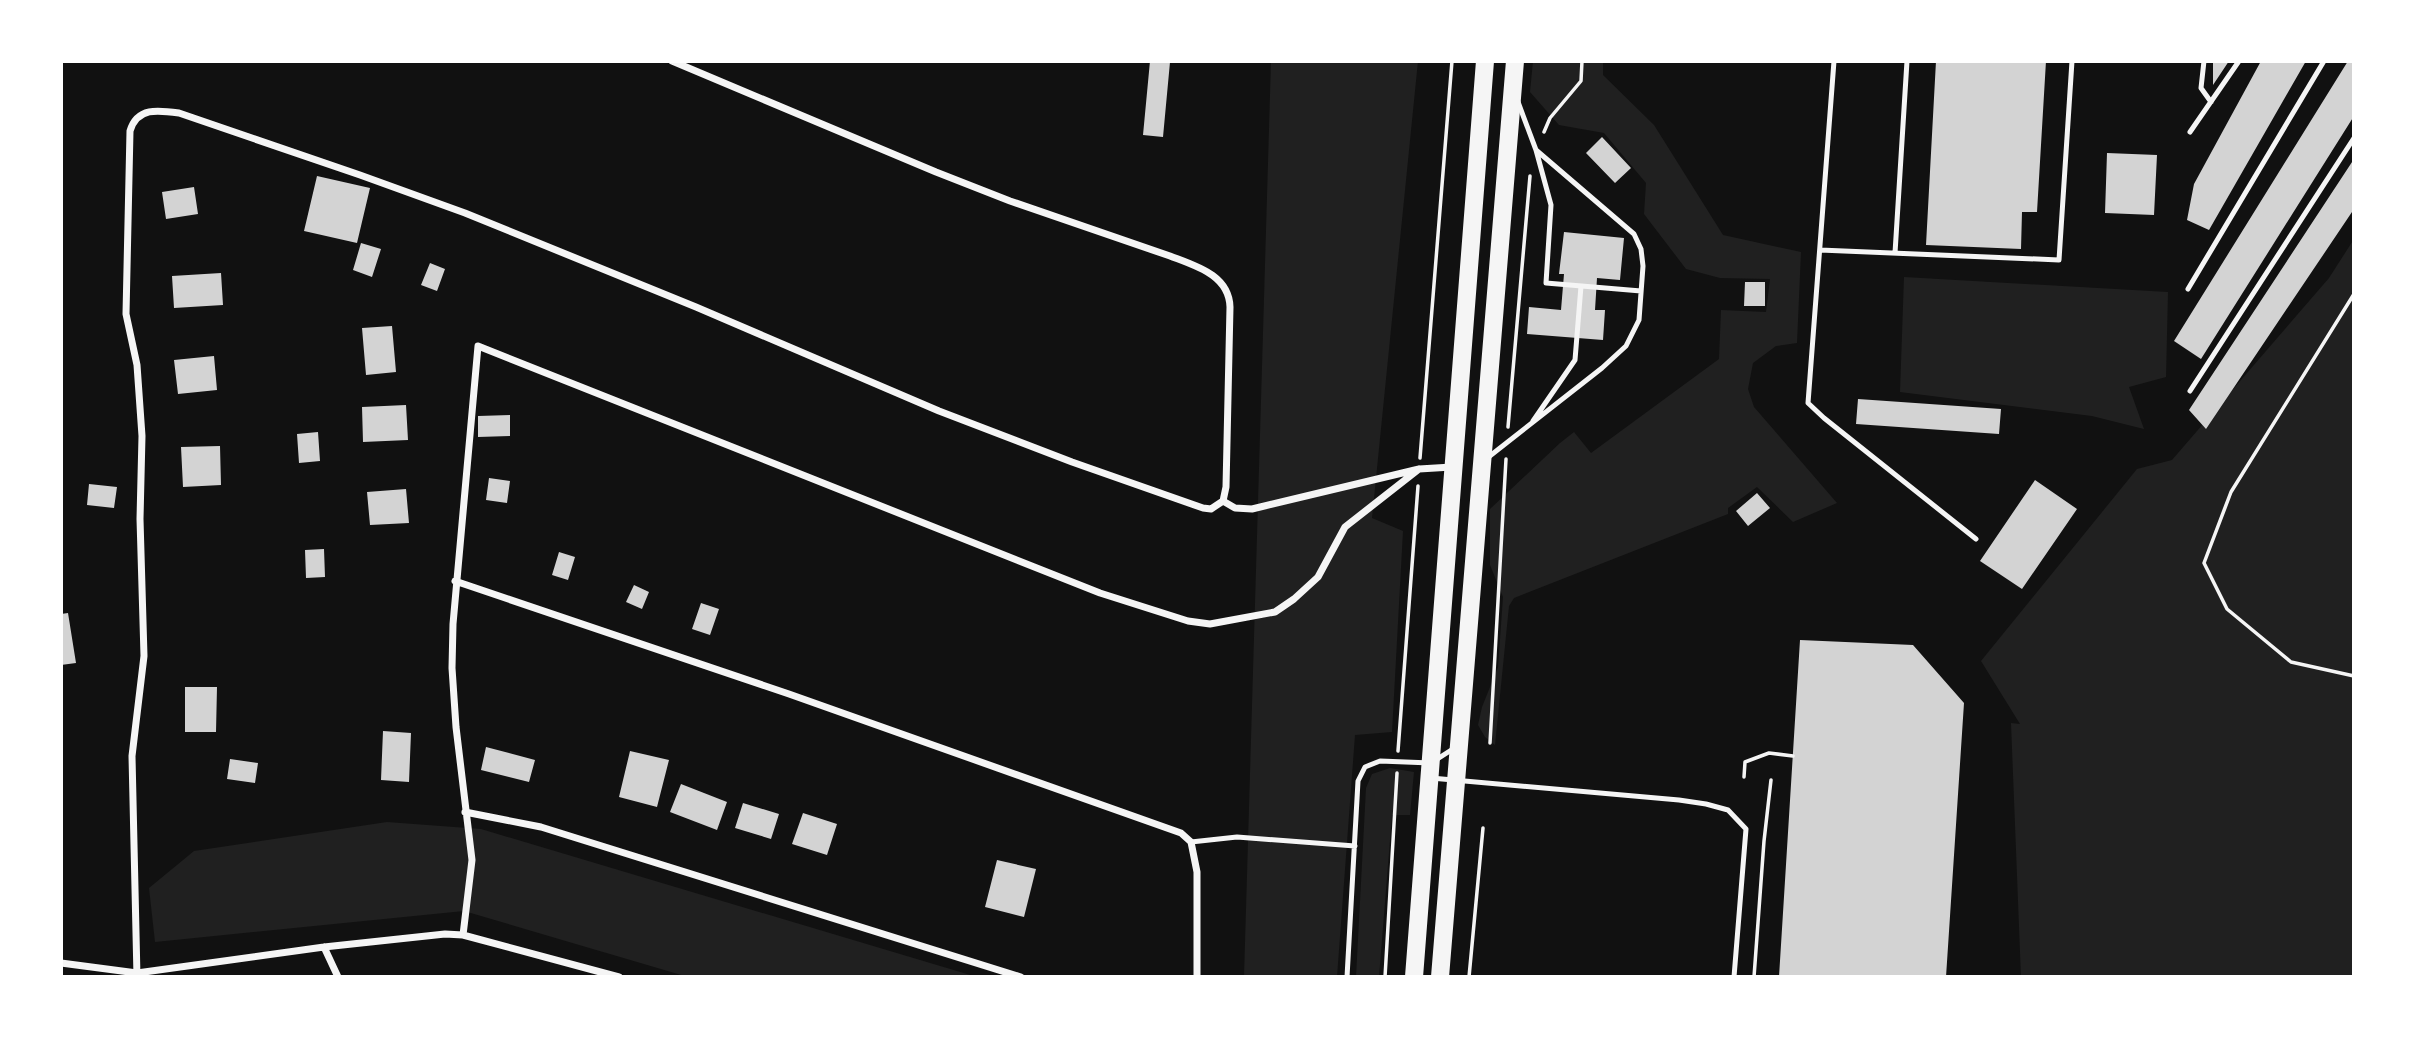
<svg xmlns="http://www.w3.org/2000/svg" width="2415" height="1038" viewBox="0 0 2415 1038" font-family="'Source Sans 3',sans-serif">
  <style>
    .green { fill: #202020 }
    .building { fill: #d3d3d3 }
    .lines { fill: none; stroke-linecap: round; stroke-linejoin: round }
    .path { stroke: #f5f5f5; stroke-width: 3.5 }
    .service { stroke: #f5f5f5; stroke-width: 5 }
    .minor { stroke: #f5f5f5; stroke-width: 7 }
    .primary { stroke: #f5f5f5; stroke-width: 18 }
  </style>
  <rect width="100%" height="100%" fill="#111"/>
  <path class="green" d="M1271,61H1418L1372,518L1403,531L1392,732L1355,735L1337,977H1244Z
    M1533,61H1603V75L1654,125L1723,235L1801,252L1797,343L1776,346L1753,363L1748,389L1754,407L1837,503L1793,522L1757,487L1728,508V514L1514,598L1509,606L1495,745L1485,737L1478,725L1482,707L1498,667L1503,597L1490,565V509L1560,443L1574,432L1591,453L1719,359L1721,310L1766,312L1770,279L1720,278L1686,269L1644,214L1646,183L1604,133L1559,125L1530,92Z
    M2354,239V977H2021L2011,723L2020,724L1981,661L2137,469L2172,460L2329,278Z
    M1904,277L2168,292L2166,377L2129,387L2144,429L2092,416L1900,392Z
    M1390,768L1414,772L1410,815H1392L1379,977H1356L1366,788L1372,774Z
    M387,822L481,829L977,977H688L464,911L155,942L149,888L194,851Z"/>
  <path class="building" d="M1150,61L1170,62L1163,137L1143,135Z
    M1936,61H2046L2037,212H2022L2021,249L1926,245Z
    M2213,61H2229L2213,85Z
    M2261,61H2306L2209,230L2187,220L2194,184Z
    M2348,61H2354V116L2201,359L2174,341Z
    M1602,137L1631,168L1615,183L1586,153Z
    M2107,153L2157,155L2154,215L2105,213Z
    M2354,159V209L2206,429L2189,410Z
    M317,176L370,188L357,243L304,231Z
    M194,187L198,214L166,219L162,192Z
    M1564,232L1624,238L1620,280L1597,278L1595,310H1605L1603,340L1527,334L1529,307L1561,310L1564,274H1559Z
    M361,243L381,249L372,277L353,270Z
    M430,263L445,269L437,291L421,285Z
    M221,273L223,305L174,308L172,276Z
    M1745,282H1765V306H1744Z
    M392,326L396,372L366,375L362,328Z
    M214,356L217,390L178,394L174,360Z
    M1858,399L2001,409L1999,434L1856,424Z
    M406,405L408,440L363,442L362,407Z
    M510,415V436L478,437V416Z
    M318,432L320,461L299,463L297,434Z
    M220,446L221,485L183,487L181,447Z
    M489,478L510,481L507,503L486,500Z
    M2035,480L2077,509L2022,589L1980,561Z
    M89,484L117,487L114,508L87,505Z
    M406,489L409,523L370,525L367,492Z
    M1757,493L1770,508L1748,526L1736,511Z
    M324,549L325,577L306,578L305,550Z
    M559,552L575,557L568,580L552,575Z
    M634,585L649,592L642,609L626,602Z
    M701,603L719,609L710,635L692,629Z
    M68,613L76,663L61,665V614Z
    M1800,640L1913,645L1964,703L1946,977H1779Z
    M185,687H217L216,732H185Z
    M383,731L411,733L409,782L381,780Z
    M486,747L535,760L529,782L481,770Z
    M630,751L669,760L657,807L619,797Z
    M230,759L258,763L255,783L227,779Z
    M681,784L727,802L717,830L670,812Z
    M743,803L779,814L771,839L735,828Z
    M803,813L837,824L827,855L792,844Z
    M997,860L1036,869L1024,917L985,907Z"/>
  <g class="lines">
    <path class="path" d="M1544,132L1550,118L1581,81L1582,61
      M2354,294L2231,492L2204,563L2227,609L2291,662L2354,676
      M1508,427L1530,176
      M1420,458L1452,61
      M1490,743L1506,459
      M1398,751L1418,486
      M1744,777L1745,762L1769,753L1793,756
      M1385,977L1397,773
      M1469,977L1483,828
      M1754,977L1764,841L1771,780"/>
    <path class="service" d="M1834,61L1808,403L1824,418L1976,539
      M2204,61L2201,88L2211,102
      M2190,132L2239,61
      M1536,150L1551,205L1546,283L1641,291
      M1820,250L2059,260L2072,61
      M1895,253L1907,61
      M2188,289L2324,61
      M2190,391L2354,138
      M1533,421L1575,360L1581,286
      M1486,459L1602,368L1626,346L1639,320L1643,266L1641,249L1634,234L1536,150L1518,102
      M1431,778L1679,800L1706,804L1728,810L1746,829L1734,977
      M1191,842L1237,837L1355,846
      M1347,977L1358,781L1365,767L1380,761L1431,763L1456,747"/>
    <path class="minor" d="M672,61L936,172L1010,201L1170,256C1196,266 1229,275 1230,307L1226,487L1223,501
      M1223,501L1235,508L1252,509L1419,469L1452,467
      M455,581L789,694L1181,833L1191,842L1197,872V977
      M465,812L541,827L1021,977
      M463,935L472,860L456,727L452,668L453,624L478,346L1100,593L1188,621L1210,624L1275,612L1294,599L1318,577L1345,527L1419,469
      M324,947L338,977
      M61,963L137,973L324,947L445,934L463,935L619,977
      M137,977L132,756L144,656L140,519L142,436L137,365L126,314L130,131C137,107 158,110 179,113L360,175L465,213L696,307L939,411L1072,462L1203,508L1211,509L1223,501"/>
    <path class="primary" d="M1414,977L1485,61
      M1440,977L1515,61"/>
  </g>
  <rect width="2415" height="1038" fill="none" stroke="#ffffff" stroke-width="126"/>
</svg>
